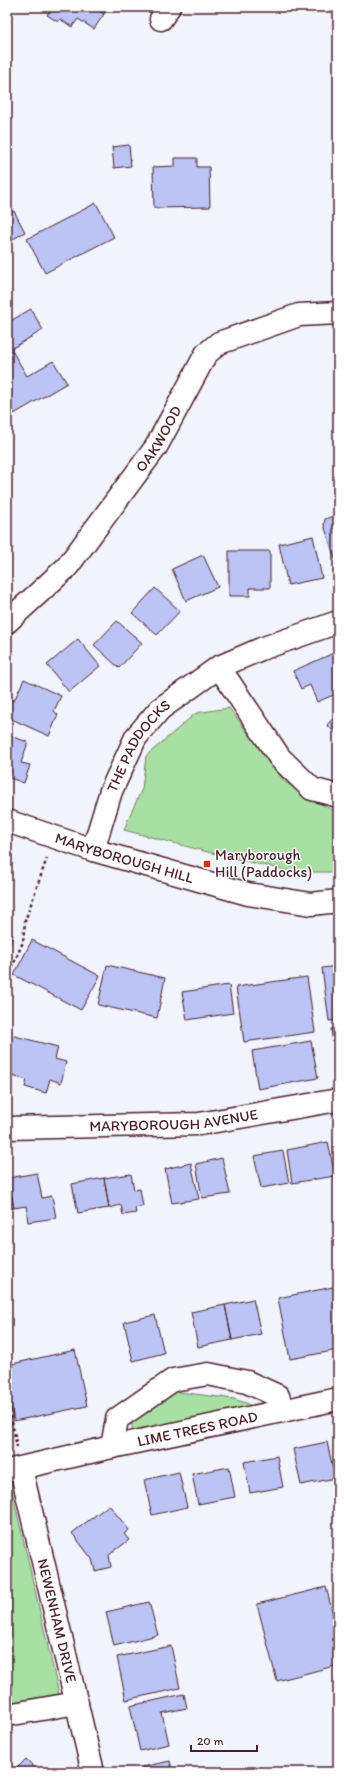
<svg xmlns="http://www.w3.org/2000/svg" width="345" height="1779" viewBox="0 0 345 1779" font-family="Itim,sans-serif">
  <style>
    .green { fill: #a8dfa2; stroke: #797f66 }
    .building { fill: #bbc4f5; stroke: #4a1f2b }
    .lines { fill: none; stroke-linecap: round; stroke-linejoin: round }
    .minor-casing { stroke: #4a1f2b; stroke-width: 25 }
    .path { stroke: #4a1f2b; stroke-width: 2.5; stroke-dasharray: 3 3; stroke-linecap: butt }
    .minor { stroke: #fff; stroke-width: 22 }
    .poi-dot { fill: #c8321e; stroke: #fff; stroke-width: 1.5 }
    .labels { text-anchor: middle; stroke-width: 3; stroke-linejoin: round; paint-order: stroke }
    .street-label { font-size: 15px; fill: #4a1f2b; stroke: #fff }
    .poi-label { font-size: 15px; fill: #4a1f2b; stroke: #fff; text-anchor: start }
  </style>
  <rect width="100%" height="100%" fill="#f1f3fd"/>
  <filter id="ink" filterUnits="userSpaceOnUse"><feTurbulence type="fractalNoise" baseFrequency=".025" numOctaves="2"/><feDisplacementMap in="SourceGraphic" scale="8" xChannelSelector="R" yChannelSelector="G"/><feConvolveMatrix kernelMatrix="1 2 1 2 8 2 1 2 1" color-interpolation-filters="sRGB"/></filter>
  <g filter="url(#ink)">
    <path class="green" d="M229,708L285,782L330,809L338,810V872H293L223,856L124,830L129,817L142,789L146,756L196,713Z
      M171,1391L234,1399L249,1404L251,1409L134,1434L131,1423Z
      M12,1491L59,1694L7,1703V1492Z"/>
    <path class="building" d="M52,7H93L104,14L94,29L78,19L72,27L60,19L58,22L47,15Z
      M93,7H108L104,14Z
      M129,145L131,166L114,168L112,147Z
      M175,158H197V167H209L210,207L154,208L153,167L175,166Z
      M96,203L114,237L45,273L27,239Z
      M14,211L25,232L10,241L7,236V215Z
      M31,309L43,330L11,349L27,376L53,361L67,383L14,414L7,403V323Z
      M333,516L338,519L337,565L324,525L325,519Z
      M313,536L322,578L288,585L279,544Z
      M229,551H270V588H250V596H229Z
      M203,555L218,587L186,601L172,569Z
      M155,588L180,611L157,635L132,613Z
      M117,621L142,643L119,668L94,645Z
      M78,639L100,666L69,692L47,665Z
      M336,652L338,656V693L317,702L310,685L301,689L293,671Z
      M24,679L61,696L54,711L58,715L49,736L7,717V698L14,701Z
      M338,713V735L327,725Z
      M7,735L28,742L21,763L30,765L24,783L7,777Z
      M7,932L13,935L7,953Z
      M32,940L100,976L81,1010L14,975Z
      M107,965L165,978L157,1018L98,1005Z
      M338,966V1020L329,1021L322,968Z
      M307,977L315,1032L244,1042L236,987Z
      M229,985L233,1013L187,1020L182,992Z
      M338,1028V1071H337L331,1029Z
      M7,1034L58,1047L55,1059L66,1062L61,1083L50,1079L46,1093L25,1087L27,1080L12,1076L10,1085L7,1084Z
      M311,1041L318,1078L258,1089L252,1051Z
      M328,1142L335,1176L292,1183L287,1150Z
      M283,1151L289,1183L261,1188L254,1156Z
      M222,1158L230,1194L202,1198L196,1164Z
      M191,1163L199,1199L172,1203L165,1169Z
      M37,1173L42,1198L52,1196L56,1218L28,1222L26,1206L14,1208L8,1178Z
      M131,1174L134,1190L140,1189L143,1206L135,1208L136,1213L123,1215L121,1205L109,1208L104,1178Z
      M7,1178H8L14,1208L7,1209Z
      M104,1178L109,1208L78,1213L72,1184Z
      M338,1286V1350L290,1359L278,1298Z
      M253,1299L261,1334L232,1340L225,1305Z
      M225,1305L232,1340L198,1347L191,1312Z
      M155,1315L164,1353L133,1361L124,1322Z
      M75,1350L87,1406L14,1421L7,1386V1365Z
      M327,1442L335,1478L301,1485L293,1449Z
      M277,1456L283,1487L250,1493L244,1462Z
      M229,1467L235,1497L198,1504L192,1474Z
      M179,1472L187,1507L152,1515L144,1480Z
      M109,1505L129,1530L124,1534L129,1540L109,1555L111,1567L95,1571L92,1559L72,1533Z
      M326,1587L338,1634V1665L277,1681L257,1604Z
      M149,1602L158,1635L114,1646L106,1612Z
      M171,1646L180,1688L126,1700L117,1657Z
      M184,1694L187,1708L162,1713L169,1744L140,1751L130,1706Z
      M26,1759L39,1772H13Z
      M170,1761L173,1772H143L142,1767Z"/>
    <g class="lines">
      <g class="minor-casing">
        <g id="minor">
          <path d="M161,19L169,7"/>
          <path id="s1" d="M7,622L67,567L156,447L206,354L219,343L299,315L338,313"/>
          <path d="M219,667L280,758L312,789L338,796"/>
          <path id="s2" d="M7,821L93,850L248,894L311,904L338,901"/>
          <path id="s3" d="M93,850L111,791L136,737L160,709L219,667L261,649L338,622"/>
          <path id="s4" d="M7,1128L199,1124L338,1100"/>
          <path d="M112,1447L117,1419L173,1380L208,1374L247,1382L278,1396L283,1411"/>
          <path id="s5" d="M21,1469L93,1772"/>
          <path id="s6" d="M7,1471L112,1447L338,1399"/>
          <path d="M7,1715L77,1703"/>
        </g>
      </g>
      <path class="path" d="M7,979L23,942L25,921L47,858
        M7,1398L17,1447"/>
      <use href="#minor" class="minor"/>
    </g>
  </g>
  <rect class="poi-dot" x="203" y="860" width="8" height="8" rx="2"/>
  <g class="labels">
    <g class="street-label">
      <text dy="5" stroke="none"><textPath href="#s1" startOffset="239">OAKWOOD</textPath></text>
      <text dy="5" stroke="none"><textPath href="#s3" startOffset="115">THE PADDOCKS</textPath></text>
      <text dy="5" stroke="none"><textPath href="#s2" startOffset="123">MARYBOROUGH HILL</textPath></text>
      <text dy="5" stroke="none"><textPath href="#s4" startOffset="167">MARYBOROUGH AVENUE</textPath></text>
      <text dy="5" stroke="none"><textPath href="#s6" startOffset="195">LIME TREES ROAD</textPath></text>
      <text dy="5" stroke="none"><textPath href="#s5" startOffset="156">NEWENHAM DRIVE</textPath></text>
    </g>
    <g class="poi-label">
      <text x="215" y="860">Maryborough<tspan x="215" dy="17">Hill (Paddocks)</tspan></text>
    </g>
  </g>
  <rect width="345" height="1779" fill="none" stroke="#fff" stroke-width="24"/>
  <rect x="12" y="12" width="321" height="1755" fill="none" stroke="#4a1f2b" stroke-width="1.5" filter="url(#ink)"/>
  <path d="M191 1745v6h66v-6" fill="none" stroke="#4a1f2b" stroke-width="2"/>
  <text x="197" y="1745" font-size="12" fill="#4a1f2b" stroke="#ffffff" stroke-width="3" paint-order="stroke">20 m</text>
</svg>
